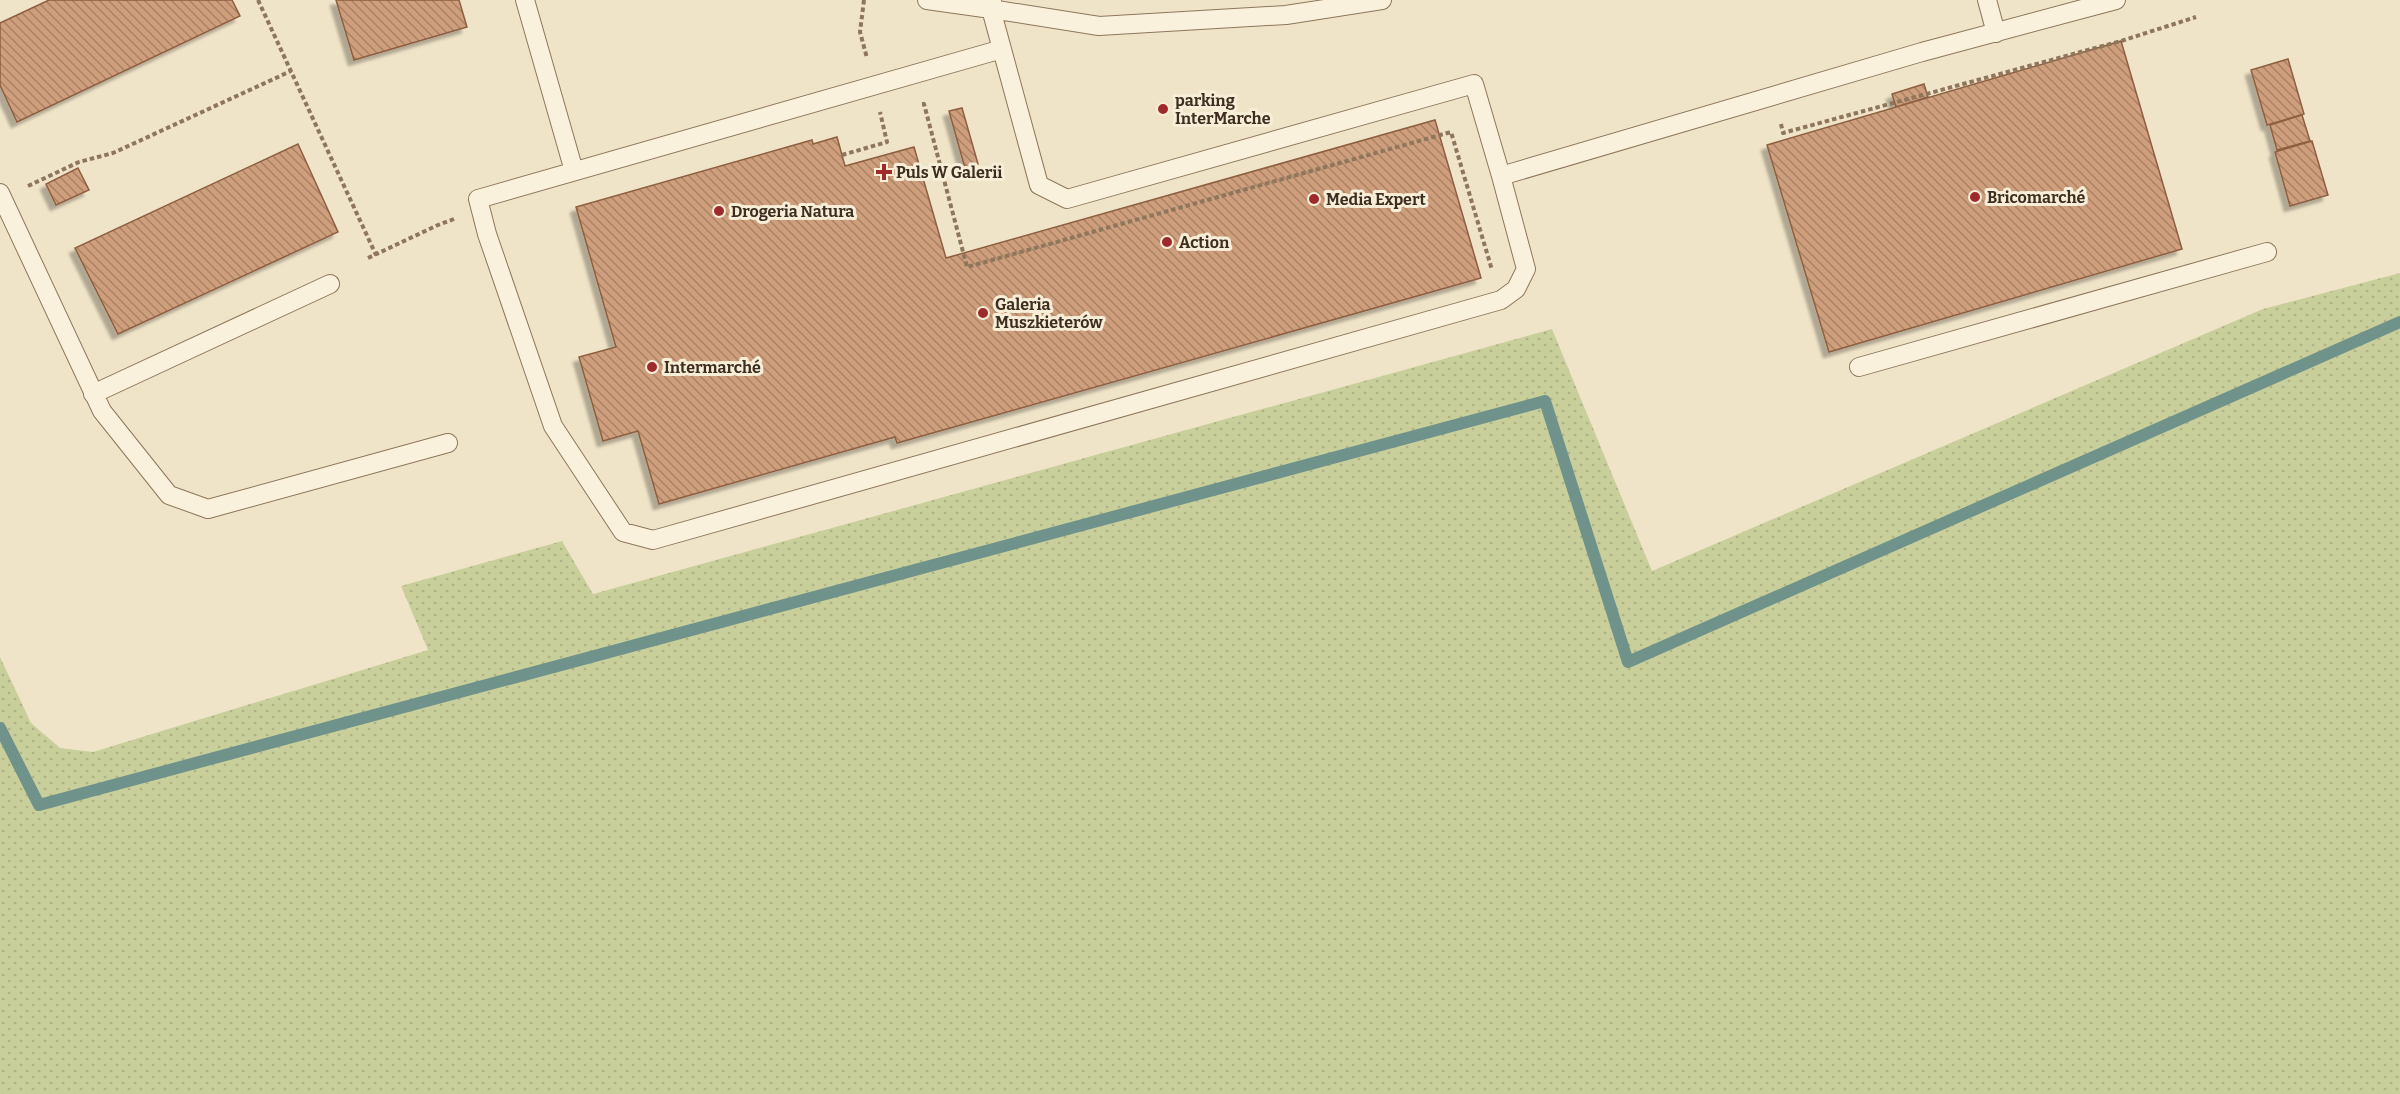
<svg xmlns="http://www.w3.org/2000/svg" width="2400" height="1094" viewBox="0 0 2400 1094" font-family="Bitter,serif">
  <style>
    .grass { fill: url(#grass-dots) }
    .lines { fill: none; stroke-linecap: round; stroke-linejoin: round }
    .stream { stroke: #6f938a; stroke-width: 12 }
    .building { fill: url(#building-back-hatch); stroke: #8d5f41; stroke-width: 1.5; filter: url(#shadow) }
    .lane-casing { stroke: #8d765c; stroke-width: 20 }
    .path { stroke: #8d765c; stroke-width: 4; stroke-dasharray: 4.5 3; stroke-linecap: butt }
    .lane { stroke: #faf1dc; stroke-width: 18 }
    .poi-dot { fill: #9e2a2b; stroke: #f7eed8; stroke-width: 2 }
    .labels { text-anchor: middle; stroke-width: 6; stroke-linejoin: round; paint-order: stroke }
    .poi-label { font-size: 16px; font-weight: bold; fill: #3d2e20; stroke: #f7eed8; text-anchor: start }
  </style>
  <defs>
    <pattern id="grass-dots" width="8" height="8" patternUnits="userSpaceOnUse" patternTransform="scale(1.5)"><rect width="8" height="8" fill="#c9cf9b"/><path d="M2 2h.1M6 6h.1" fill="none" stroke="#aeb285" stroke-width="1.8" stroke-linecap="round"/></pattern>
    <pattern id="building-back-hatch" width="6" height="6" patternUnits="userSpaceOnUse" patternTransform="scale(1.5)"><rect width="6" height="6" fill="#cf9f7d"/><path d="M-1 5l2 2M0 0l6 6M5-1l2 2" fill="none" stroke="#a98266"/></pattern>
    <filter id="shadow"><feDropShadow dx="-5.5" dy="5.5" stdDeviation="1.5" flood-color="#0004"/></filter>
  </defs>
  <rect width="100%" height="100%" fill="#f0e4c8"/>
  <path class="grass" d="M2400,273V1094H0V657L31,723L60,748L93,752L428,650L401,586L562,541L593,594L1552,329L1652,571L2263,309Z"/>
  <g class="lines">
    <path class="stream" d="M0,728L39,805L1545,401L1628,662L2400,322"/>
  </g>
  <path class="building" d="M49,0H232L240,16L17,122L0,85V23Z
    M336,0H459L467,27L354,60Z
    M2121,41L2182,249L1829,352L1767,145Z
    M2288,59L2304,114L2267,125L2251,70Z
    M1924,84L1928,97L1896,107L1892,94Z
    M962,108L978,164L965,168L949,111Z
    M2302,115L2310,141L2277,150L2270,125Z
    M1435,120L1481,278L897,443L895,437L659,504L638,431L603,441L579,357L616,347L576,207L812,140L813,144L837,137L845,166L914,147L946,258Z
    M2312,141L2328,195L2290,206L2275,152Z
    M298,144L338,232L118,334L75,248Z
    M78,168L89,190L56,205L46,184Z"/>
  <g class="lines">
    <g class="lane-casing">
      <path id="lane" d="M525,0L574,171
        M927,0L991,9L1039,185L1067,199L1474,84L1501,176L1922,52L2116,0
        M992,0L991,9L1099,26L1286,15L1382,0
        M1987,0L1996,33
        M1002,49L478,199L487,234L553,426L623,532L653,540L1501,300L1516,289L1526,269L1501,176
        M0,193L102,411L169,495L208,509L448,443
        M1859,367L2267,252
        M93,394L330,284"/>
    </g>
    <path class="path" d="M258,0L376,255
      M864,0L860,32L867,58
      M922,104H924L967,267L1451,132L1492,270
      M1781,124L1783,133L2121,41L2196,17
      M842,155L887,142L880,112
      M28,186L79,162L113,153L291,71
      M368,258L438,225L454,219"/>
    <use href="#lane" class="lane"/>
  </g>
  <g class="poi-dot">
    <circle cx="1163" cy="109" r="6"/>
    <path d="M881 163h6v6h6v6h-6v6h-6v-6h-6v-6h6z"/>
    <circle cx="1975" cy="197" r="6"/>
    <circle cx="1314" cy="199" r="6"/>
    <circle cx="719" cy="211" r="6"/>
    <circle cx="1167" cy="242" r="6"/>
    <circle cx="983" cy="313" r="6"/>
    <circle cx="652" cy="367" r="6"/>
  </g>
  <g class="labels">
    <g class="poi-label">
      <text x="1175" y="106">parking<tspan x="1175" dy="18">InterMarche</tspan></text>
      <text x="896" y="178">Puls W Galerii</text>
      <text x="1987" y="203">Bricomarché</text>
      <text x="1326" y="205">Media Expert</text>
      <text x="731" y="217">Drogeria Natura</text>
      <text x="1179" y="248">Action</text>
      <text x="995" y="310">Galeria<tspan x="995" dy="18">Muszkieterów</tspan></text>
      <text x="664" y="373">Intermarché</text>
    </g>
  </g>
</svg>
